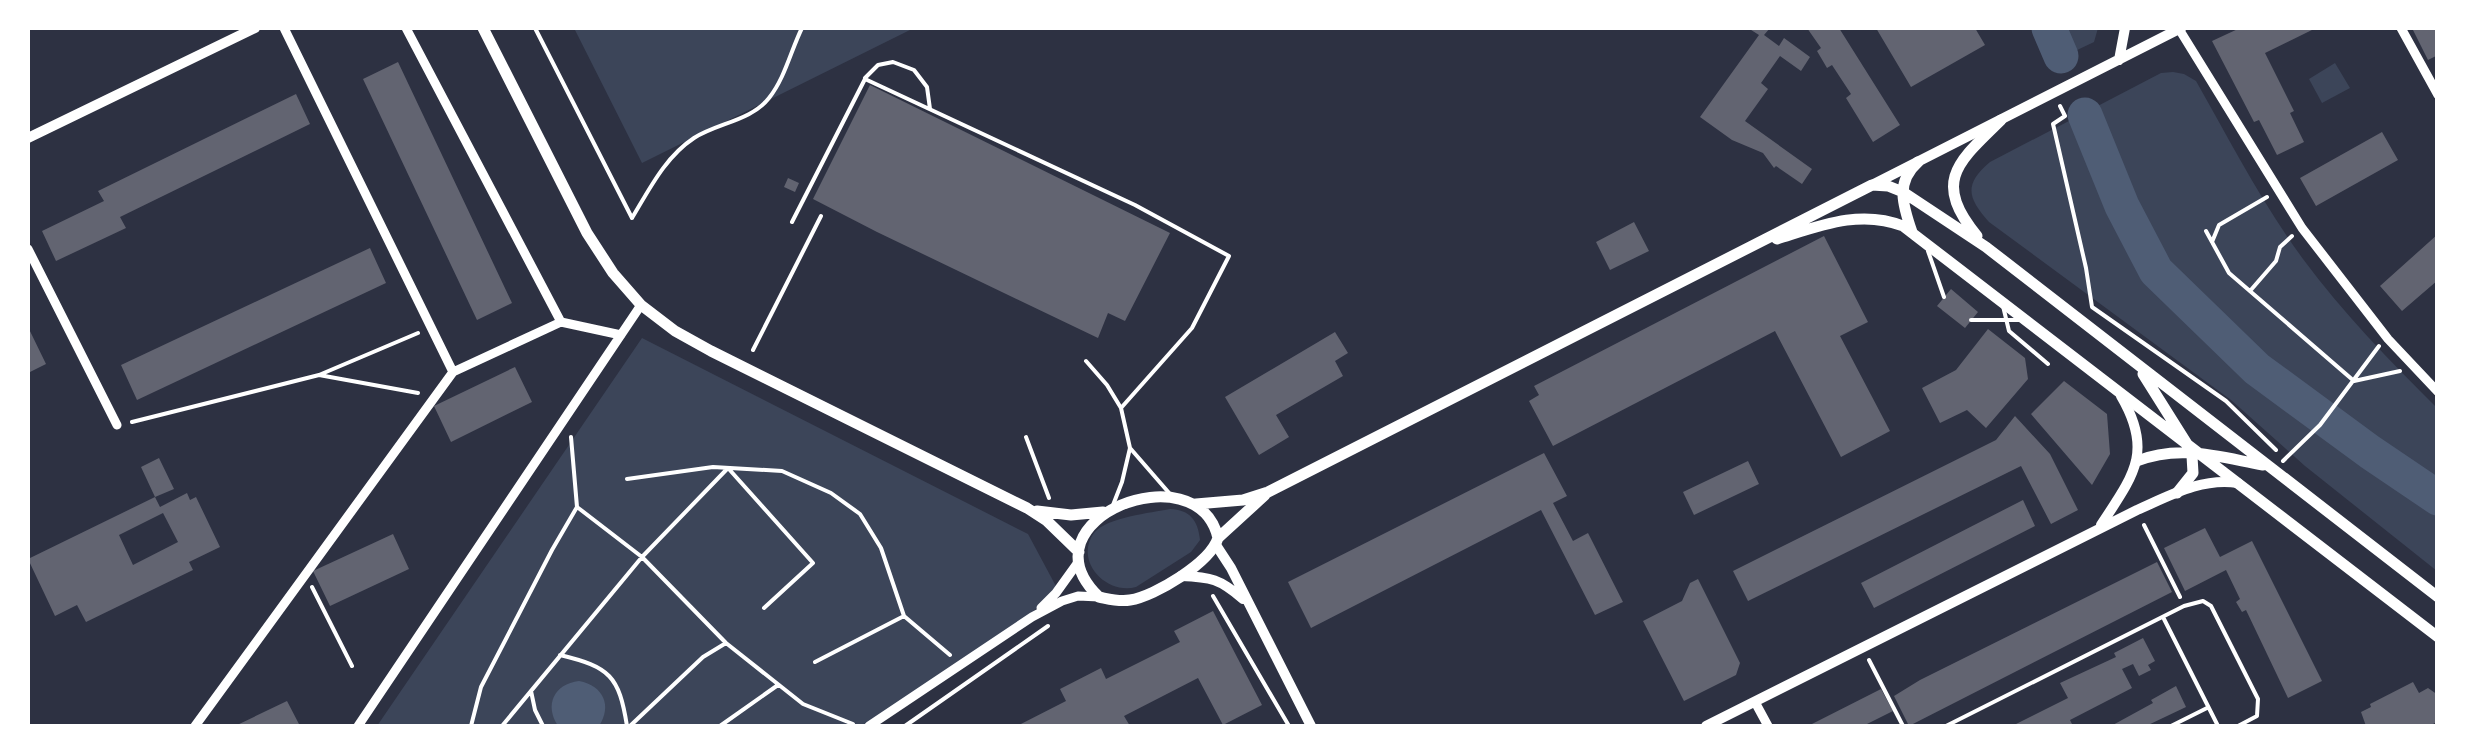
<svg xmlns="http://www.w3.org/2000/svg" width="2465" height="754" viewBox="0 0 2465 754" font-family="Overpass,sans-serif">
  <style>
    .green { fill: #3c4559 }
    .water { fill: #4f5d75 }
    .lines { fill: none; stroke-linecap: round; stroke-linejoin: round }
    .river { stroke: #4f5d75; stroke-width: 35 }
    .building { fill: #626471; fill-rule: evenodd }
    .path { stroke: #fff; stroke-width: 4 }
    .service { stroke: #fff; stroke-width: 4 }
    .minor { stroke: #fff; stroke-width: 9 }
    .tertiary { stroke: #fff; stroke-width: 10 }
    .secondary { stroke: #fff; stroke-width: 11 }
  </style>
  <rect width="100%" height="100%" fill="#2d3142"/>
  <path class="green" d="M574,28H914L642,163Z
    M2032,28H2098L2094,42L2052,62Z
    M2335,63L2350,88L2322,103L2309,79Z
    M2173,72L2184,74L2196,81C2230,141 2262,203 2303,259C2343,313 2390,361 2437,408V571L2305,466L2231,400L1989,222C1968,198 1963,185 1990,162L2161,73Z
    M642,338L1028,534L1058,590L1018,624L866,726H377Z
    M1170,509C1190,510 1198,520 1200,540L1191,552L1136,587C1105,595 1074,560 1094,533C1107,517 1151,513 1170,509Z"/>
  <path class="water" d="M579,681C604,686 612,706 599,726H558C544,705 554,684 579,681Z"/>
  <g class="lines">
    <path class="river" d="M2049,28L2061,56
      M2085,115L2122,206L2156,271L2257,369L2370,452L2438,498"/>
  </g>
  <path class="building" d="M1748,28H1770L1764,35L1779,46L1784,38L1810,57L1801,71L1780,56L1761,83L1768,89L1745,121L1812,169L1802,184L1776,166L1774,168L1763,153L1732,140L1700,117L1759,35Z
    M1807,28H1839L1900,125L1873,142L1846,98L1851,94L1832,65L1827,68L1817,51L1821,48Z
    M1876,28H1975L1985,45L1911,87Z
    M2240,28H2316L2265,53L2294,111L2290,113L2304,142L2277,155L2259,120L2254,122L2212,41Z
    M2412,28H2438V55L2428,60Z
    M398,62L512,303L477,320L363,79Z
    M870,85L1170,233L1125,321L1108,313L1098,338L877,232L813,199Z
    M296,94L310,124L120,217L126,228L56,261L42,231L104,201L98,191Z
    M2382,132L2398,160L2316,206L2300,178Z
    M788,178L799,183L795,192L784,187Z
    M1634,222L1649,251L1610,270L1596,242Z
    M2438,234V280L2402,311L2380,286Z
    M1824,236L1868,322L1840,336L1890,431L1841,457L1775,331L1553,446L1529,401L1539,395L1534,386Z
    M370,248L386,283L137,400L121,365Z
    M1951,289L1978,312L1965,328L1937,306Z
    M28,327L46,364L28,373Z
    M1988,329L2025,358L2028,379L1986,428L1967,410L1940,423L1922,388L1956,370Z
    M1335,332L1348,353L1335,361L1343,376L1276,415L1289,437L1259,455L1225,397Z
    M515,367L532,402L451,442L434,406Z
    M2064,381L2107,414L2110,454L2092,485L2031,414Z
    M2015,416L2050,454L2078,510L2051,524L2021,466L1748,601L1733,571L1996,440Z
    M1544,453L1567,496L1553,503L1573,541L1588,533L1623,602L1595,615L1541,510L1311,628L1288,582Z
    M159,458L174,489L155,497L141,467Z
    M1748,461L1759,484L1694,515L1683,492Z
    M187,493L190,500L196,497L220,547L189,562L193,570L86,622L77,605L55,616L28,559L155,497L160,507ZM163,513L178,542L133,565L119,535Z
    M2023,500L2035,526L1874,608L1861,583Z
    M2205,528L2220,557L2252,541L2322,681L2288,698L2246,610L2242,612L2236,602L2240,599L2226,570L2185,591L2164,548Z
    M393,534L409,569L330,606L313,571Z
    M2157,562L2172,592L1909,726L1894,696L1920,680Z
    M1698,579L1740,663L1736,675L1684,701L1643,621L1682,601L1690,583Z
    M1213,611L1262,705L1223,725L1198,678L1124,716L1130,726H1017L1066,701L1060,689L1101,668L1106,679L1180,642L1174,631Z
    M2143,638L2155,661L2148,665L2151,670L2139,676L2133,664L2122,669L2132,688L2070,720L2073,726H2012L2068,698L2060,683L2116,657L2114,653Z
    M2413,682L2419,693L2428,688L2438,695V726L2435,723L2429,726H2366L2361,712L2371,707L2370,704Z
    M2176,686L2186,707L2146,726H2111L2153,703L2151,700Z
    M1881,689L1893,711L1863,726H1808Z
    M287,701L300,726H235Z"/>
  <g class="lines">
    <path class="path" d="M535,28L632,218
      M2060,106L2065,116L2053,124L2086,268L2092,307L2226,401L2276,450
      M632,218C649,190 665,157 694,138C717,123 751,121 769,98C785,78 791,50 802,28
      M2206,231L2229,273L2354,381L2400,371
      M2212,242L2219,225L2267,197
      M2250,291L2276,261L2280,247L2292,236
      M753,350L821,216
      M319,375L418,393
      M132,422L319,375L418,333
      M1026,437L1049,498
      M2283,461L2320,425L2379,346
      M627,479L713,467L782,471L831,493L860,514L881,548L904,616L815,662
      M577,507L642,557L726,643L803,704L853,724
      M2144,525L2180,597
      M312,587L352,666
      M1213,596L1289,726
      M904,616L950,655
      M560,655C610,667 619,676 627,726
      M1869,660L1903,726
      M531,691L535,710L543,726
      M471,726L481,687L552,550L577,507L571,437
      M502,726L642,557L728,468L813,563L764,608
      M630,726L703,657L726,643
      M720,726L778,685
      M905,726L1048,626"/>
    <path class="service" d="M865,78L878,65L893,62L914,70L927,87L930,109
      M792,222L865,79L1135,205L1229,256L1192,328L1121,408
      M1928,251L1944,297
      M2003,306L2009,331L2048,364
      M1971,320H2022
      M1086,361L1107,385L1121,408L1130,448L1170,494
      M1113,505L1122,482L1130,448
      M2164,619L2218,726
      M1946,726L2184,606L2203,601L2211,606L2258,699L2257,716L2238,726
      M2171,726L2207,708"/>
    <path class="minor" d="M406,28L561,322
      M2182,28L2179,29L2302,228L2388,339L2438,392
      M2401,28L2438,95
      M28,249L117,425
      M453,372L561,322L621,335
      M1041,608L1056,593L1079,561
      M1755,702L1768,726
      M195,726L453,372L284,28
      M358,726L641,305
      M869,726L1032,617L1062,601L1078,596L1099,597"/>
    <path class="tertiary" d="M2119,60L2125,28
      M28,138L255,28
      M1874,184L2179,29L2178,28
      M2101,525C2133,476 2154,452 2121,396
      M1216,545L1231,568L1311,726
      M1181,576C1211,577 1220,579 1243,599
      M1706,726L2137,510C2169,496 2202,477 2238,483"/>
    <path class="secondary" d="M483,28L587,233L613,273L641,305L675,331L711,351L1027,508L1047,521L1079,552
      M1912,232C1903,206 1895,182 1918,162
      M1977,236C1932,181 1958,162 2001,120
      M1777,239C1819,226 1860,209 1903,226L2438,637
      M2143,374L2187,444L2192,456L2193,473L2177,493
      M2137,461C2180,444 2219,457 2263,465
      M1196,504L1243,500L1268,492L1872,185L1888,186L1903,192L1986,247L2438,597
      M1037,511L1071,515L1103,512
      M1218,538C1198,450 1018,519 1099,597C1109,599 1119,602 1130,600C1155,596 1210,563 1218,538L1265,495"/>
  </g>
  <rect width="2465" height="754" fill="none" stroke="#ffffff" stroke-width="60"/>
</svg>
